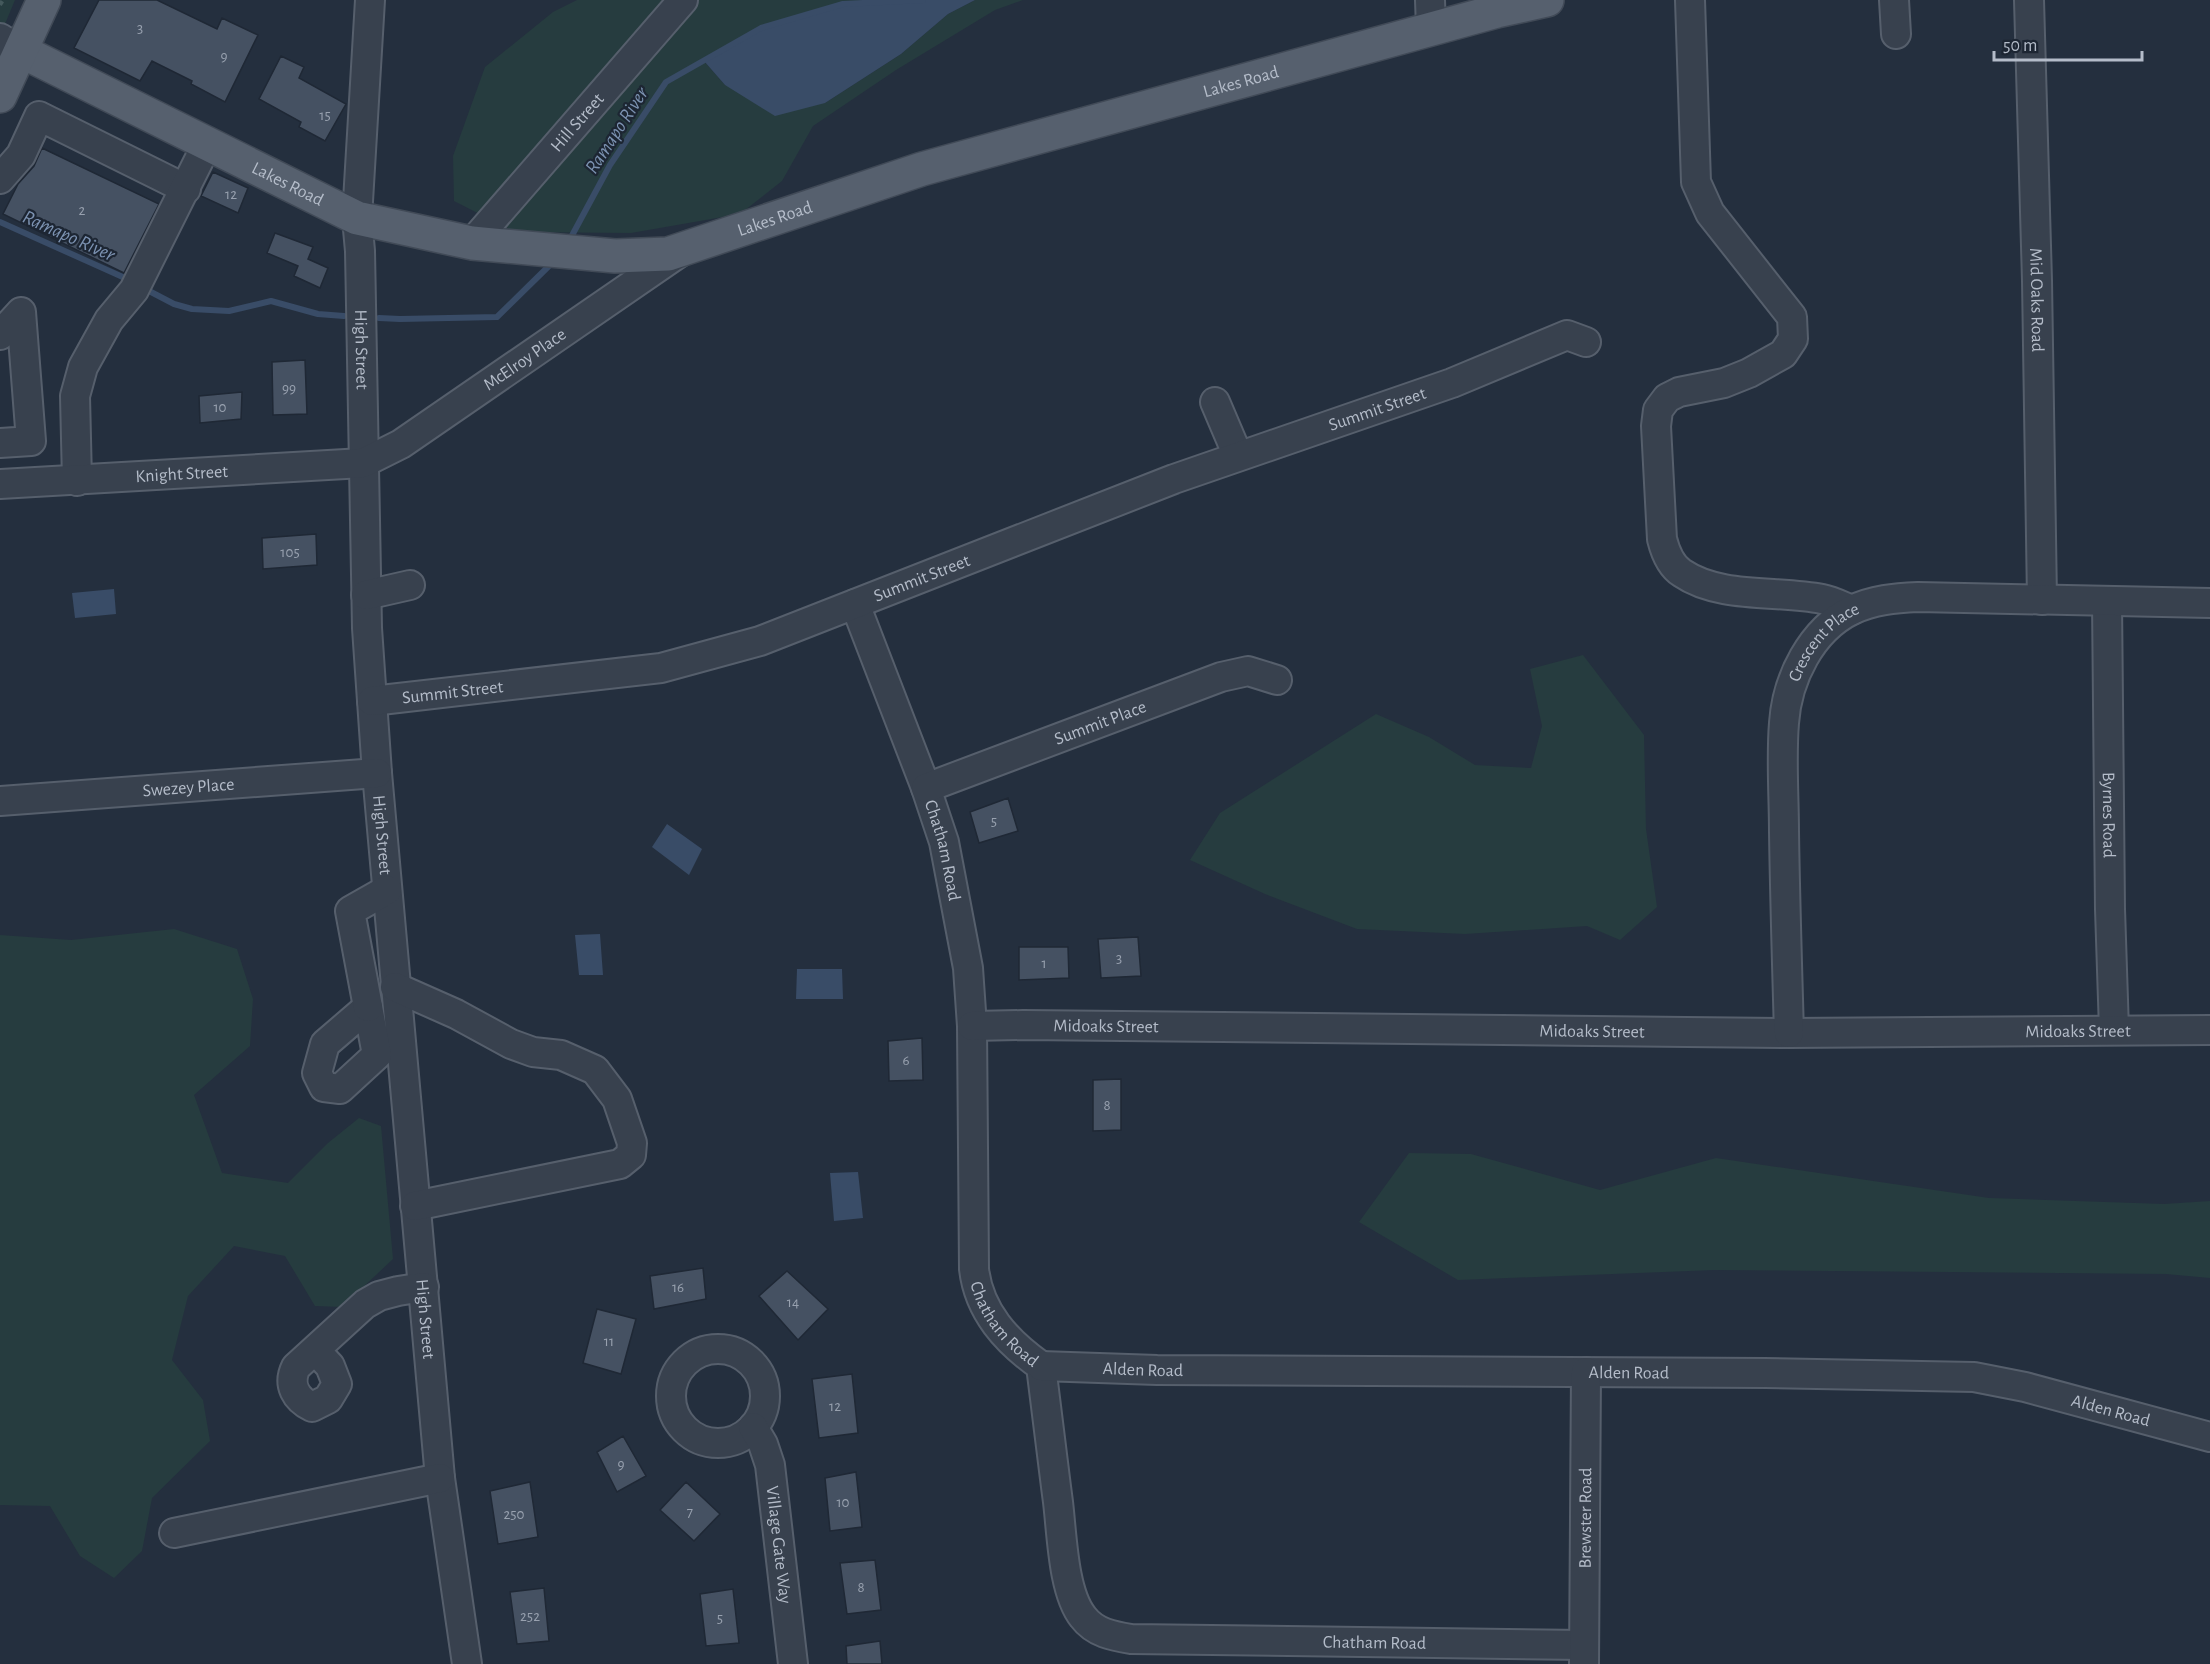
<svg xmlns="http://www.w3.org/2000/svg" width="2210" height="1664" viewBox="0 0 2210 1664" font-family="'Alegreya Sans',sans-serif">
  <style>
    .green { fill: #263c3f }
    .water { fill: #394c67 }
    .lines { fill: none; stroke-linecap: round; stroke-linejoin: round }
    .stream { stroke: #394c67; stroke-width: 6 }
    .building { fill: #455162; stroke: #1f2835; stroke-width: 1.5 }
    .minor-casing { stroke: #565f6c; stroke-width: 32 }
    .major-casing { stroke: #414a57; stroke-width: 36 }
    .path { stroke: #44595c; stroke-width: 4; stroke-dasharray: 4.5 4.5; stroke-linecap: butt }
    .minor { stroke: #38414e; stroke-width: 28 }
    .major { stroke: #56606e; stroke-width: 33 }
    .labels { text-anchor: middle; stroke-width: 4.5; stroke-linejoin: round; paint-order: stroke }
    .number-label { font-size: 15px; fill: #98a1af }
    .street-label { font-size: 18px; fill: #b4bcc9; stroke: #1d2633 }
    .water-label { font-size: 20px; font-style: italic; fill: #7c92b1; stroke: #1d2633 }
  </style>
  <rect width="100%" height="100%" fill="#242f3e"/>
  <path class="green" d="M0,0H15L0,36Z
    M577,0H923L843,4L704,61L725,85L825,103L901,54L948,14L975,0H1023L995,10L896,70L813,126L782,181L740,214L631,233L515,232L454,201L453,156L485,67L553,12Z
    M1583,655L1644,735L1646,829L1657,907L1620,940L1587,926L1465,934L1357,929L1265,894L1190,860L1220,813L1376,714L1429,737L1475,765L1531,768L1542,726L1530,669Z
    M174,929L237,949L253,999L250,1046L194,1095L222,1173L288,1183L328,1143L359,1118L381,1126L393,1259L342,1307L315,1306L285,1256L234,1246L188,1296L172,1360L203,1400L210,1441L152,1498L142,1551L114,1578L80,1556L50,1506L0,1505V935L71,940Z
    M1409,1153L1471,1154L1600,1190L1716,1158L1989,1198L2164,1204L2210,1201V1278L2166,1274L1714,1270L1458,1280L1359,1222Z"/>
  <path class="water" d="M923,0H975L948,14L901,54L825,103L775,116L725,85L704,61L761,28L843,4Z
    M114,589L116,614L75,618L72,593Z
    M667,824L702,849L689,875L652,847Z
    M600,934L603,975H579L575,935Z
    M797,969H842L843,999H796Z
    M858,1172L863,1218L834,1221L830,1173Z"/>
  <g class="lines">
    <path class="stream" d="M0,222L125,278
      M569,241L610,165L666,82L761,28L843,4L923,0
      M151,292L174,304L192,309L229,311L271,301L318,314L344,316
      M379,318L400,319L497,317L554,261"/>
  </g>
  <path class="building" d="M99,0H157L217,29L222,18L258,35L225,102L191,84L192,81L152,61L140,81L74,48Z
    M281,56L304,67L299,78L346,104L325,141L299,127L301,122L259,99Z
    M42,148L159,204L124,273L3,214L18,184L34,166Z
    M213,172L248,188L238,213L201,196Z
    M275,233L313,247L308,259L328,268L320,288L294,276L298,266L267,253Z
    M305,360L307,414L273,415L272,362Z
    M242,392L241,419L200,423L199,396Z
    M316,534L317,565L263,569L262,538Z
    M1008,798L1018,831L979,843L970,812Z
    M1138,937L1141,976L1101,978L1098,939Z
    M1019,947H1068L1069,978L1019,980Z
    M922,1038L923,1080L889,1081L888,1041Z
    M1121,1079V1130L1093,1131V1080Z
    M703,1268L706,1299L654,1309L650,1276Z
    M787,1271L828,1309L798,1340L759,1296Z
    M597,1309L636,1319L621,1374L583,1363Z
    M852,1374L858,1433L819,1438L812,1379Z
    M623,1436L646,1476L617,1492L597,1452Z
    M856,1472L862,1527L830,1531L825,1478Z
    M530,1482L538,1537L498,1544L490,1491Z
    M686,1482L720,1514L694,1541L660,1510Z
    M875,1560L881,1610L847,1614L840,1563Z
    M544,1588L549,1641L517,1644L510,1592Z
    M733,1589L739,1643L706,1646L700,1594Z
    M880,1641L882,1664H847L846,1646Z"/>
  <g class="lines">
    <g class="minor-casing">
      <g id="minor">
        <path id="s1" d="M370,0L357,218L360,251L367,628L377,773L440,1478L467,1664"/>
        <path d="M1430,0L1431,29"/>
        <path d="M1690,0L1696,182L1710,213L1792,317L1793,339L1783,354L1749,373L1724,383L1679,392L1667,398L1658,410L1656,426L1662,539C1665,551 1671,566 1682,573C1720,599 1778,590 1822,599C1832,601 1842,606 1852,610"/>
        <path d="M1894,0L1896,34"/>
        <path id="s2" d="M2029,0L2037,281L2042,600"/>
        <path d="M0,38L21,51"/>
        <path d="M0,179L21,155L39,116L186,189"/>
        <path id="s3" d="M472,243L683,0"/>
        <path d="M0,335L21,312L31,441L0,443"/>
        <path d="M1215,402L1238,456"/>
        <path d="M77,481L75,396L83,367L109,320L134,290L207,144"/>
        <path id="s4" d="M0,484L363,463L401,444L683,250"/>
        <path d="M366,595L410,585"/>
        <path id="s5" d="M2107,601L2110,909L2114,1030"/>
        <path id="s6" d="M855,604L926,788L944,842L968,968L972,1026L974,1269C979,1312 1007,1342 1041,1366C1047,1412 1052,1457 1058,1502C1062,1535 1063,1592 1083,1617C1095,1633 1113,1636 1131,1639L1584,1645"/>
        <path id="s7" d="M372,701L661,668L760,641L1174,479L1452,383L1567,335L1586,342"/>
        <path id="s8" d="M926,788L1221,677L1248,671L1277,680"/>
        <path id="s9" d="M0,801L377,773"/>
        <path d="M395,987L456,1014L511,1044L533,1052L561,1055L595,1070L617,1099L632,1143L631,1155L620,1164L415,1206"/>
        <path d="M368,1007L377,1055L340,1089L324,1087L317,1073L325,1044Z"/>
        <path d="M368,1007L350,911L387,890"/>
        <path id="s10" d="M972,1026L1023,1025L1789,1033L2210,1030"/>
        <path id="s11" d="M1789,1033C1787,966 1785,899 1784,832C1784,796 1781,759 1784,723C1787,679 1811,630 1852,610C1873,600 1895,598 1918,597L2210,603"/>
        <circle cx="718" cy="1396" r="47"/>
        <path d="M315,1350L330,1366L337,1384L328,1399L312,1407C296,1399 287,1385 296,1367L365,1304L379,1296L398,1291L424,1287"/>
        <path id="s12" d="M1041,1366L1157,1370L1765,1373L1974,1377L2025,1387L2210,1437"/>
        <path id="s13" d="M753,1427L763,1444L770,1465L793,1664"/>
        <path d="M174,1533L440,1478"/>
        <path id="s14" d="M1584,1664L1586,1372"/>
      </g>
    </g>
    <g class="major-casing">
      <g id="major">
        <path id="s15" d="M21,51L357,218L472,243L615,256L668,254L922,169L1497,11L1547,0"/>
        <path d="M0,96L44,0"/>
      </g>
    </g>
    <path class="path" d="M0,5L3,0"/>
    <use href="#minor" class="minor"/>
    <use href="#major" class="major"/>
  </g>
  <g class="labels">
    <g class="number-label">
      <text x="140" y="33">3</text>
      <text x="224" y="61">9</text>
      <text x="325" y="120">15</text>
      <text x="231" y="199">12</text>
      <text x="82" y="215">2</text>
      <text x="289" y="393">99</text>
      <text x="220" y="412">10</text>
      <text x="290" y="557">105</text>
      <text x="994" y="826">5</text>
      <text x="1119" y="963">3</text>
      <text x="1044" y="968">1</text>
      <text x="906" y="1065">6</text>
      <text x="1107" y="1110">8</text>
      <text x="678" y="1292">16</text>
      <text x="793" y="1307">14</text>
      <text x="609" y="1346">11</text>
      <text x="835" y="1411">12</text>
      <text x="621" y="1469">9</text>
      <text x="843" y="1507">10</text>
      <text x="690" y="1517">7</text>
      <text x="514" y="1519">250</text>
      <text x="861" y="1592">8</text>
      <text x="530" y="1621">252</text>
      <text x="720" y="1623">5</text>
    </g>
    <g class="street-label">
      <text dy="6" stroke="none"><textPath href="#s15" startOffset="1288">Lakes Road</textPath></text>
      <text dy="6" stroke="none"><textPath href="#s3" startOffset="160">Hill Street</textPath></text>
      <text dy="6" stroke="none"><textPath href="#s15" startOffset="298">Lakes Road</textPath></text>
      <text dy="6" stroke="none"><textPath href="#s15" startOffset="802">Lakes Road</textPath></text>
      <text dy="6" stroke="none"><textPath href="#s2" startOffset="300">Mid Oaks Road</textPath></text>
      <text dy="6" stroke="none"><textPath href="#s1" startOffset="350">High Street</textPath></text>
      <text dy="6" stroke="none"><textPath href="#s4" startOffset="556">McElroy Place</textPath></text>
      <text dy="6" stroke="none"><textPath href="#s7" startOffset="1053">Summit Street</textPath></text>
      <text dy="6" stroke="none"><textPath href="#s4" startOffset="182">Knight Street</textPath></text>
      <text dy="6" stroke="none"><textPath href="#s7" startOffset="567">Summit Street</textPath></text>
      <text dy="6" stroke="none"><textPath href="#s11" startOffset="404">Crescent Place</textPath></text>
      <text dy="6" stroke="none"><textPath href="#s7" startOffset="81">Summit Street</textPath></text>
      <text dy="6" stroke="none"><textPath href="#s8" startOffset="186">Summit Place</textPath></text>
      <text dy="6" stroke="none"><textPath href="#s9" startOffset="189">Swezey Place</textPath></text>
      <text dy="6" stroke="none"><textPath href="#s5" startOffset="214">Byrnes Road</textPath></text>
      <text dy="6" stroke="none"><textPath href="#s1" startOffset="836">High Street</textPath></text>
      <text dy="6" stroke="none"><textPath href="#s6" startOffset="262">Chatham Road</textPath></text>
      <text dy="6" stroke="none"><textPath href="#s10" startOffset="134">Midoaks Street</textPath></text>
      <text dy="6" stroke="none"><textPath href="#s10" startOffset="620">Midoaks Street</textPath></text>
      <text dy="6" stroke="none"><textPath href="#s10" startOffset="1106">Midoaks Street</textPath></text>
      <text dy="6" stroke="none"><textPath href="#s1" startOffset="1322">High Street</textPath></text>
      <text dy="6" stroke="none"><textPath href="#s6" startOffset="748">Chatham Road</textPath></text>
      <text dy="6" stroke="none"><textPath href="#s12" startOffset="102">Alden Road</textPath></text>
      <text dy="6" stroke="none"><textPath href="#s12" startOffset="588">Alden Road</textPath></text>
      <text dy="6" stroke="none"><textPath href="#s12" startOffset="1074">Alden Road</textPath></text>
      <text dy="6" stroke="none"><textPath href="#s14" startOffset="146">Brewster Road</textPath></text>
      <text dy="6" stroke="none"><textPath href="#s13" startOffset="122">Village Gate Way</textPath></text>
      <text dy="6" stroke="none"><textPath href="#s6" startOffset="1359">Chatham Road</textPath></text>
    </g>
    <g class="water-label">
      <text transform="translate(616 130) rotate(-57)" y="7">Ramapo River</text>
      <text transform="translate(69 235) rotate(24)" y="7">Ramapo River</text>
    </g>
  </g>
  <path d="M1994 51v9h148v-9" fill="none" stroke="#b4bcc9" stroke-width="3"/>
  <text x="2003" y="51" font-size="18" fill="#b4bcc9" stroke="#1d2633" stroke-width="4.5" paint-order="stroke">50 m</text>
</svg>
